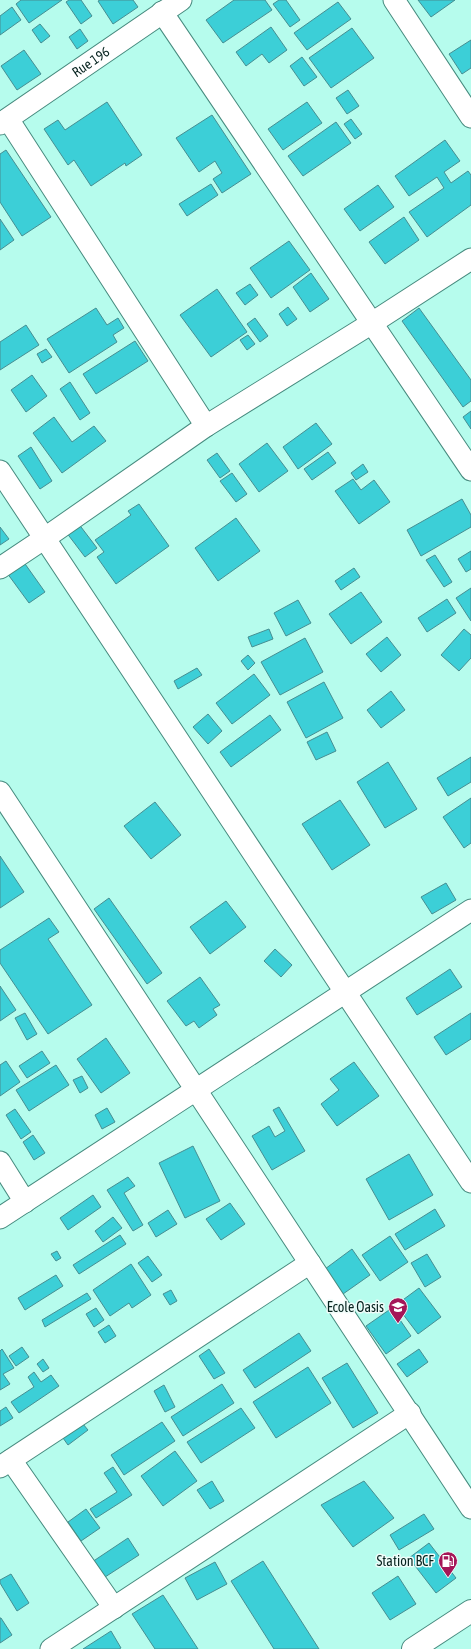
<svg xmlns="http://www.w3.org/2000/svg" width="471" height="1649" viewBox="0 0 471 1649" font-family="'Asap Condensed',sans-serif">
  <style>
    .building { fill: #3ccfd7; stroke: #468e92 }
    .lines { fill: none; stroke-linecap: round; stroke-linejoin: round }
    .minor-casing { stroke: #478b7f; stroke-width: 23 }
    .tertiary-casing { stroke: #478b7f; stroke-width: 24 }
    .minor { stroke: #fff; stroke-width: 21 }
    .tertiary { stroke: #fff; stroke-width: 22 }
    .labels { text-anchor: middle; stroke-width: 3; stroke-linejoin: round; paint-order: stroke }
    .street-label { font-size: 14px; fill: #06231f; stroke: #effcf9 }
    .poi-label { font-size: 14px; fill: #06231f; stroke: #effcf9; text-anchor: end }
  </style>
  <rect width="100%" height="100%" fill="#b6fced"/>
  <path class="building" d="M21,0H62L29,23L16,4Z
    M69,0H81L92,16L81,24L66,2Z
    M100,0H133L138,7L113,24L98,1Z
    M234,0H265L272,10L223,43L206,20Z
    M279,0H286L300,20L290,27L273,4Z
    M418,0H455L431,17Z
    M338,2L351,19L307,50L294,33Z
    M12,7L21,20L0,35V16Z
    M40,24L50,36L41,43L32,30Z
    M271,27L287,50L269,63L262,54L246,66L236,52Z
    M352,28L374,58L331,88L309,58Z
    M80,29L88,41L77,49L69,37Z
    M471,40V68L462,74L449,54Z
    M24,50L41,74L17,90L1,66Z
    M302,57L317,77L304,86L290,66Z
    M348,90L359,106L347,114L336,98Z
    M107,102L142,155L126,166L125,163L91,186L74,160L68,165L44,129L58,120L65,130Z
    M307,102L322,123L283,150L268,129Z
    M212,115L251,174L222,193L213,179L222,173L215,161L199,172L176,138Z
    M351,119L362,134L355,139L344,124Z
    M336,122L351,143L303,176L288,156Z
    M445,140L460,161L444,172L451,183L468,171L471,175V205L427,237L409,212L444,188L437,177L409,196L395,176Z
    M6,150L51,217L22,236L0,202V154Z
    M211,184L218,195L187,216L179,204Z
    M378,185L394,207L360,231L344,209Z
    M404,217L419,240L385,264L369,242Z
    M0,219L14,240L0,250Z
    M289,241L310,270L271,298L250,268Z
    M311,273L329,299L310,312L293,287Z
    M250,284L258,295L245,305L236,293Z
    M217,289L247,332L211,357L180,315Z
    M288,307L297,319L287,326L279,314Z
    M96,308L107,325L118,318L124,328L113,335L117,342L69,373L47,339Z
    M419,308L471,380V401L463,407L402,321Z
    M255,318L268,336L260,342L247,324Z
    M26,325L39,345L0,370V342Z
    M248,335L255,344L247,350L240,340Z
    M135,341L148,361L96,394L83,374Z
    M46,349L52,357L42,363L37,354Z
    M32,375L47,396L26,412L11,390Z
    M70,382L90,413L80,420L60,389Z
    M471,411V429L463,417Z
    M54,417L72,442L94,426L106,441L62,473L33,433Z
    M316,423L332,444L298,469L283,447Z
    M267,443L288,471L259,492L239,464Z
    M31,447L52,481L40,489L18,456Z
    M328,452L336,463L312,480L304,469Z
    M217,453L230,471L220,478L207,460Z
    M363,464L368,472L356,480L351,473Z
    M232,473L247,494L236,502L220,481Z
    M353,479L361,490L374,480L390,502L359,524L335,491Z
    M462,499L471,515V527L421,556L407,530Z
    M139,504L169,546L116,584L97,557L104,552L95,540L131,515L128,511Z
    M236,518L260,551L218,581L195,548Z
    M78,523L97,548L85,557L66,532Z
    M0,527L9,539L0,545Z
    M471,551V569L466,572L458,559Z
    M435,555L452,582L444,587L426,560Z
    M23,561L45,592L29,603L7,573Z
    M354,568L360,577L341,590L335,581Z
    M471,588V621L456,598Z
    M361,592L382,622L351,644L329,614Z
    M447,599L456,613L427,632L418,618Z
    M298,600L311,623L286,636L274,613Z
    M269,629L273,639L252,647L248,637Z
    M464,629L471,635V658L459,671L441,655Z
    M387,637L401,655L381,672L366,654Z
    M305,638L323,672L280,695L261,662Z
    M248,655L255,663L248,670L241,661Z
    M197,668L202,675L178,689L174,681Z
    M254,674L270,695L232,724L216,703Z
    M324,682L343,718L306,738L287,702Z
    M391,691L405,710L381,728L367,710Z
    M208,714L222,731L208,744L193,727Z
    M270,715L281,730L231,767L220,752Z
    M327,732L336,751L316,760L307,742Z
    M471,757V782L448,796L437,778Z
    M388,762L417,809L385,828L357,782Z
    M471,798V843L464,848L443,817Z
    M340,800L370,845L332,870L302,824Z
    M155,802L181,835L151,859L124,826Z
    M0,856L24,892L0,908Z
    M446,883L456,900L432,914L421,897Z
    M109,898L162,973L147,984L94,909Z
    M226,901L246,927L210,954L190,927Z
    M49,918L59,932L48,939L92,1005L48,1034L0,963V950Z
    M275,949L292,965L281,977L264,961Z
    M450,969L462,987L417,1015L406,998Z
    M200,977L220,1005L213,1009L217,1015L199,1028L194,1021L186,1026L167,1001Z
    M0,986L16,1010L0,1021Z
    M25,1013L37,1034L27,1040L15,1018Z
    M471,1013V1039L446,1055L434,1037Z
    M106,1038L130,1073L101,1093L77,1059Z
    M42,1051L50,1063L27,1078L19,1066Z
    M6,1061L20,1082L0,1096V1065Z
    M354,1062L379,1096L337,1126L321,1104L339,1090L330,1079Z
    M56,1065L69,1085L29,1111L16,1090Z
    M82,1076L88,1088L80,1093L73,1080Z
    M279,1107L305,1151L272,1170L252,1136L269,1126L275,1137L285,1131L273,1110Z
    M107,1108L115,1122L102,1129L95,1115Z
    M15,1109L31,1132L21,1139L6,1115Z
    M33,1135L45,1153L34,1160L23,1142Z
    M193,1146L220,1201L185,1218L159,1163Z
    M409,1154L433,1195L389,1220L366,1179Z
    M128,1177L135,1186L124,1193L143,1225L133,1231L107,1190Z
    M93,1195L101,1207L68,1230L60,1218Z
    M230,1203L245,1224L221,1240L206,1219Z
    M435,1209L445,1226L405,1250L395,1234Z
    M168,1210L177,1224L156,1237L148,1223Z
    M113,1217L122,1228L103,1242L95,1231Z
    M120,1235L126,1244L79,1274L73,1265Z
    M390,1236L408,1262L380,1281L362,1255Z
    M352,1249L370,1275L343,1294L325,1269Z
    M57,1251L61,1258L56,1261L51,1254Z
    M427,1254L441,1277L425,1287L411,1263Z
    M148,1256L162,1275L152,1282L138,1263Z
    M131,1264L151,1295L132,1308L129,1303L110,1316L93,1290Z
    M56,1275L63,1286L25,1310L18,1298Z
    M419,1288L441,1317L418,1334L396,1305Z
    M171,1290L177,1301L170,1305L163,1294Z
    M87,1293L91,1299L45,1327L42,1320Z
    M96,1308L104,1320L94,1327L86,1314Z
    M392,1308L411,1336L386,1354L366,1326Z
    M109,1325L116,1336L105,1343L98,1332Z
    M299,1333L311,1351L255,1388L243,1370Z
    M22,1347L29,1357L16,1366L9,1356Z
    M2,1349L14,1368L3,1374L10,1384L0,1390V1351Z
    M209,1349L225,1373L214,1379L199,1356Z
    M419,1349L428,1362L407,1377L397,1364Z
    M43,1359L49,1368L43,1372L37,1364Z
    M347,1363L378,1413L353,1428L322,1378Z
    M308,1367L331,1403L276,1438L253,1402Z
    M34,1372L41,1382L51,1375L59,1386L19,1413L11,1402L34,1387L28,1377Z
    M222,1384L234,1403L183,1436L171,1417Z
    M164,1385L175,1407L165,1412L154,1391Z
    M6,1407L13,1418L0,1426V1411Z
    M241,1408L255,1428L201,1463L187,1442Z
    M162,1422L175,1441L124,1475L111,1455Z
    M83,1424L88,1430L68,1445L63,1438Z
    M175,1451L197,1481L163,1506L141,1476Z
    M113,1467L132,1495L96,1518L90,1509L117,1492L104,1473Z
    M212,1481L224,1501L210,1509L197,1490Z
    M364,1481L394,1518L353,1547L321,1505Z
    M86,1509L100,1528L81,1541L68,1522Z
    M424,1514L434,1529L399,1550L390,1535Z
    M128,1538L139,1555L102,1579L92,1562Z
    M429,1543L456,1578L436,1593L409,1558Z
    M263,1561L319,1649H274L231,1581Z
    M215,1562L227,1584L197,1600L185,1578Z
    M11,1574L29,1603L17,1611L0,1583V1580Z
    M398,1576L416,1604L390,1620L372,1593Z
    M163,1595L198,1649H155L132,1614Z
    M0,1618H1L12,1635L0,1643Z
    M111,1631L121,1648L119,1649H83Z"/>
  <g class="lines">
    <g class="minor-casing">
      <g id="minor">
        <path d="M394,0L471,117"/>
        <path d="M162,12L471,470"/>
        <path d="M8,119L206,426"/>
        <path id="s1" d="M0,124L181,0"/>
        <path d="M0,471L471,1182"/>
        <path d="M0,568L45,538L206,426L372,323L471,259"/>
        <path d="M0,792L471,1508"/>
        <path d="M0,1162L25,1202"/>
        <path d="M0,1218L471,910"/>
        <path d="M11,1460L114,1608"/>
        <path d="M0,1467L310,1263"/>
        <path d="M51,1649L410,1413"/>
      </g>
    </g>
    <g class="tertiary-casing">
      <path id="tertiary" d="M413,1649L471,1611"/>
    </g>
    <use href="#minor" class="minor"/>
    <use href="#tertiary" class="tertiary"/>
  </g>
  <defs>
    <g id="school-pin" transform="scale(1)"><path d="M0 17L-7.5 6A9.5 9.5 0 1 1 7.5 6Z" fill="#a51658" stroke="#effcf9"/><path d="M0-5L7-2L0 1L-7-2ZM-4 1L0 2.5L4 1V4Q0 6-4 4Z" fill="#fff"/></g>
    <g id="fuel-pin" transform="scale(1)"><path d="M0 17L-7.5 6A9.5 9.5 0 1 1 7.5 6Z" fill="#a51658" stroke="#effcf9"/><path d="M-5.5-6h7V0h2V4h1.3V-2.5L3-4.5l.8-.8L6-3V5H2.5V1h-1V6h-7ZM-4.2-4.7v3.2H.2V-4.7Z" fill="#fff"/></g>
  </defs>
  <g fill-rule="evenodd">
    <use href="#school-pin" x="398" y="1307"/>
    <use href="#fuel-pin" x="448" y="1561"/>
  </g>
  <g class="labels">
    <g class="street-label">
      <text dy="5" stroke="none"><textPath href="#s1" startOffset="110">Rue 196</textPath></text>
    </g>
    <g class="poi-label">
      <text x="384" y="1312">Ecole Oasis</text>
      <text x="434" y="1566">Station BCF</text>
    </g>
  </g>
</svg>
